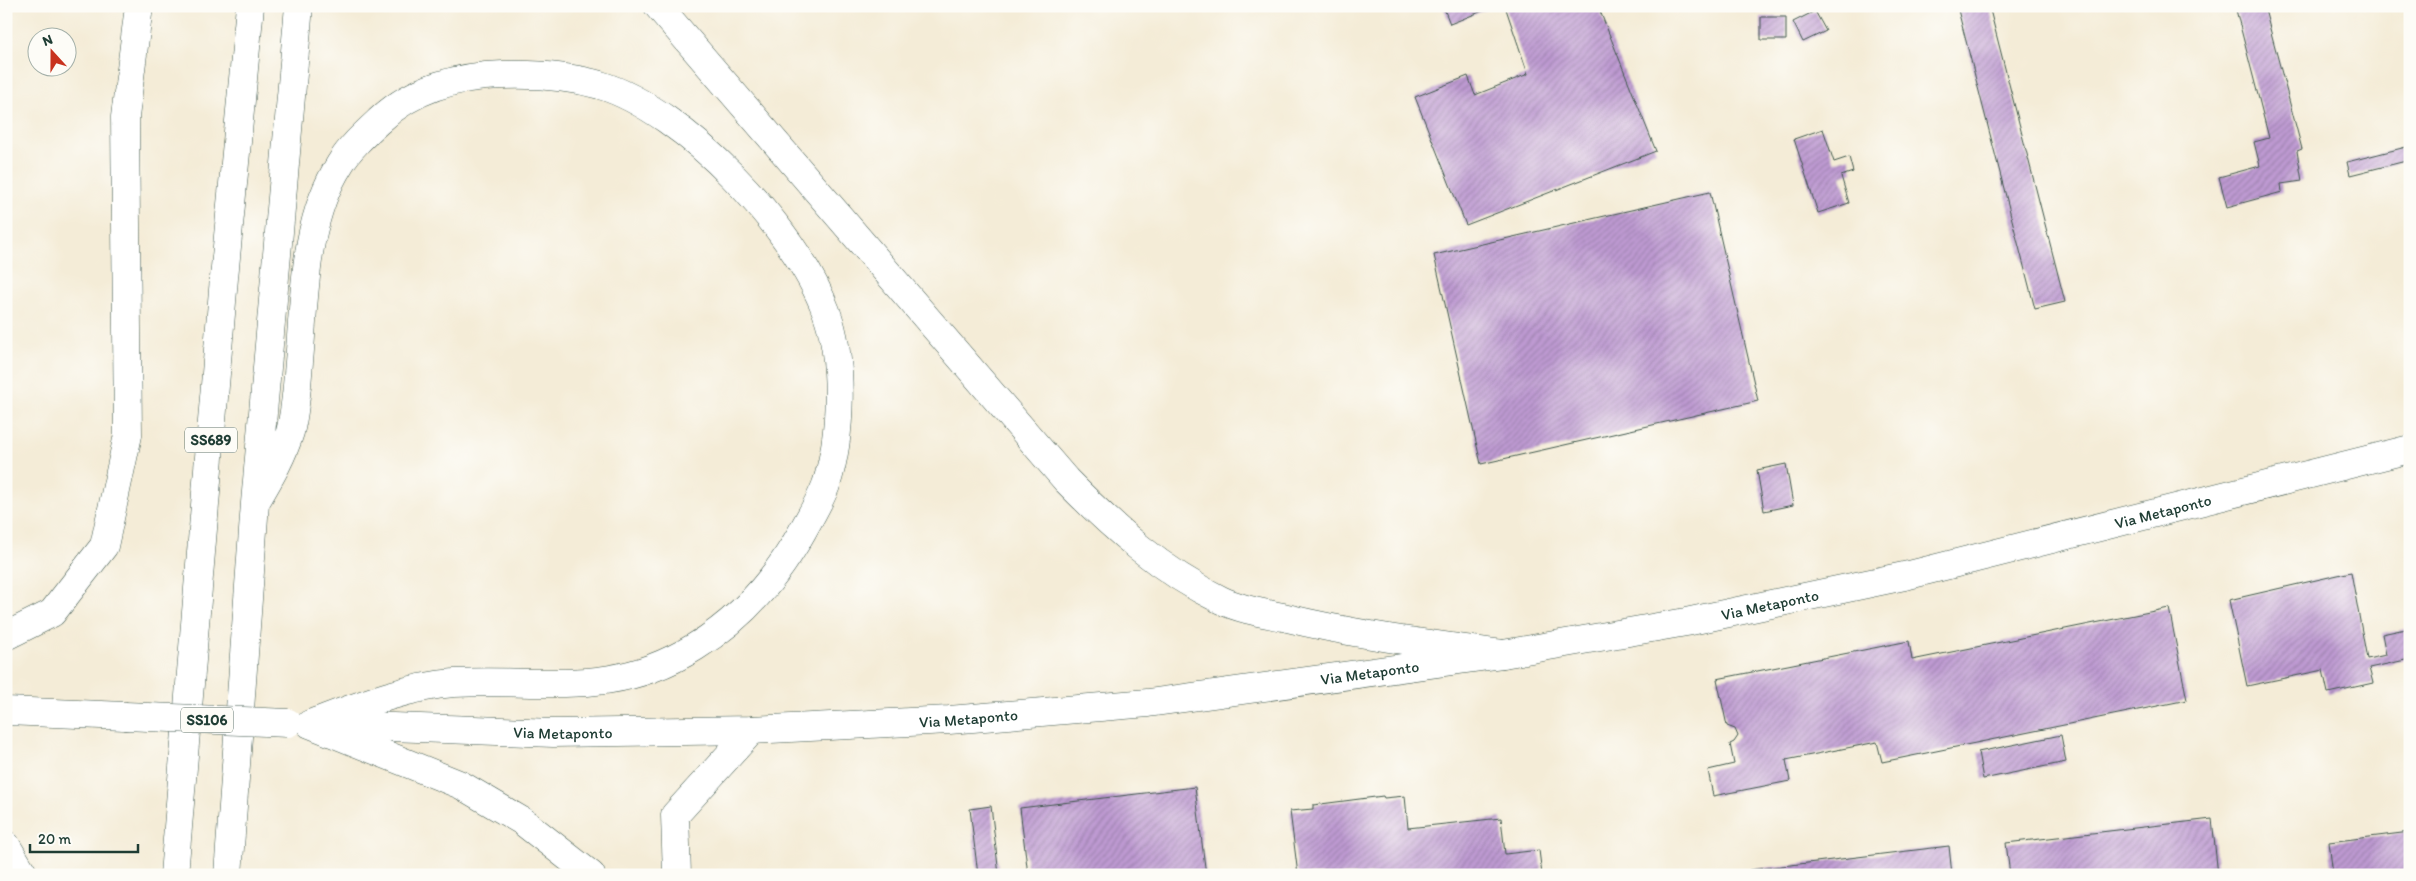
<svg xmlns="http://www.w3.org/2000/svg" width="2416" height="881" viewBox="0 0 2416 881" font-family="Itim,sans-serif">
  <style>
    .building { fill: url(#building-hatch) }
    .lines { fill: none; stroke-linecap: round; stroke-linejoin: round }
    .secondary-casing { stroke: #3f574c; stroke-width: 29 }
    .primary-casing { stroke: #3f574c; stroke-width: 29 }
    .highway-casing { stroke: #3f574c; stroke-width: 29 }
    .secondary { stroke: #fff; stroke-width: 28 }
    .primary { stroke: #fff; stroke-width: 28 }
    .highway { stroke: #fff; stroke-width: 28 }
    .primary-bridge-casing { stroke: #3f574c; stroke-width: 29; stroke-linecap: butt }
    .primary-bridge { stroke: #fff; stroke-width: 28 }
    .labels { text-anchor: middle; stroke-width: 4; stroke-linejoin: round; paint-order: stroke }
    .shield { fill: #fdfcf7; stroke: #62766e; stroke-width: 1 }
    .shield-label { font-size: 15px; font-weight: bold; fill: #1f3d34 }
    .street-label { font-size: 16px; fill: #1f3d34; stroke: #fdfcf7 }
  </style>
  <defs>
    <pattern id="building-hatch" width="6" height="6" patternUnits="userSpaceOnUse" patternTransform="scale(1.25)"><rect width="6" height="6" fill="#be9ad2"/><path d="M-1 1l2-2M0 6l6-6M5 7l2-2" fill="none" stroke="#9a7fab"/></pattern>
  </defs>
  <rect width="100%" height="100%" fill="#fdfcf7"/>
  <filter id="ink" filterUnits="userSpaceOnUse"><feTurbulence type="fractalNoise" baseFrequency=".02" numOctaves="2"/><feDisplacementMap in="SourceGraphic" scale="10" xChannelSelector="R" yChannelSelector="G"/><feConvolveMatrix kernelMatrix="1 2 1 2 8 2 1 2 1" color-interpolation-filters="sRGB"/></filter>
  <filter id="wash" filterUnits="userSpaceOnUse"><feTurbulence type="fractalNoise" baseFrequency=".0096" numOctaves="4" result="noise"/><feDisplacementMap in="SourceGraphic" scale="20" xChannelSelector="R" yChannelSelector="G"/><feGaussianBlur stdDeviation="1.12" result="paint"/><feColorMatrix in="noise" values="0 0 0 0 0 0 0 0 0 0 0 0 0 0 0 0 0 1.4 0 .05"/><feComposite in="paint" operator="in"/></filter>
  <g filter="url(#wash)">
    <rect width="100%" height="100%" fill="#f4ecd7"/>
    <g id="blocks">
      <path class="building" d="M1443,6H1495L1450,24Z
        M1505,6H1598L1656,151L1466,225L1415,97L1468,76L1475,95L1528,74Z
        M1957,6H1989L2065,302L2035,309Z
        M2235,6H2264L2302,149L2297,151L2302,181L2281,184L2282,192L2227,207L2219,177L2260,166L2254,142L2269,138Z
        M1815,11L1826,31L1803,42L1793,22Z
        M1761,17H1786V40H1761Z
        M1823,129L1834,162L1849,157L1853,172L1841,176L1849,203L1818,213L1794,139Z
        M2410,146V160L2350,175L2347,162Z
        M1710,192L1758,401L1481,464L1434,255Z
        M1786,464L1793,505L1764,511L1757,470Z
        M2351,572L2367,659L2386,655L2382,634L2410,628V659L2369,668L2373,683L2328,693L2323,670L2247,686L2229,600Z
        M2169,608L2187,700L1882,762L1877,742L1786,760L1790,781L1713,796L1708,770L1734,764L1730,744L1734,742L1738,736L1735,729L1727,726L1717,679L1909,641L1912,660Z
        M2061,735L2066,762L1983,779L1978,752Z
        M1195,787L1206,875H1028L1020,808Z
        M1383,796L1384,798L1405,796L1408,828L1501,818L1505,854L1539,850L1542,875H1298L1290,811L1313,809V805Z
        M991,806L999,875H978L970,809Z
        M2212,819L2218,875H2010L2006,843Z
        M2410,832V875H2333L2329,842Z
        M1949,846L1952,875H1750L1749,870Z"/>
    </g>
  </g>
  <g filter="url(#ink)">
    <use href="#blocks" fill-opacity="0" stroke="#3f574c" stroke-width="1"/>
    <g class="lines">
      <g class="secondary-casing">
        <g id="secondary">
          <path id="s1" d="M311,724L553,733L752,730L949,720L1148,703L1503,654L1686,622L1909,575L2410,449"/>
        </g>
      </g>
      <g class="primary-casing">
        <path id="primary" d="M6,711L125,716"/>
      </g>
      <g class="highway-casing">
        <path id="highway" d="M658,6L1066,480C1112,527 1161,571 1221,600C1239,609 1263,613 1283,617C1355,635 1429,644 1503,654
          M255,503C269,479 282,458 290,432C296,409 297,385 299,362C305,297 303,222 340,164C350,147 367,132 381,119C414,88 459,76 503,75C536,74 568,76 600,85C685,111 795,228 826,311C844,359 842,436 826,485C820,501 810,517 802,532C776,579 741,619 695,647C611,699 544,678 454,683C404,687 356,707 310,724
          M6,636L52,613L104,546L128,435L125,117L139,6
          M310,724L461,785L522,821L591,875
          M6,845L24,875
          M174,875L224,278L250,6
          M228,875L255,503L299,6
          M677,875L675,815L752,730"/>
      </g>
      <use href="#secondary" class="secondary"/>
      <use href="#primary" class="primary"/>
      <use href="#highway" class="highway"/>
      <g class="primary-bridge-casing">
        <path id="primary-bridge" d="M125,716L288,723"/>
      </g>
      <use href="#primary-bridge" class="primary-bridge"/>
    </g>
  </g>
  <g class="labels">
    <g class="shield">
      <rect x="185" y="427.5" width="52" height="25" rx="4"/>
      <rect x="181" y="707.5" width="52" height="25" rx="4"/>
    </g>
    <g class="shield-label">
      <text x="211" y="445">SS689</text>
      <text x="207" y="725">SS106</text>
    </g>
    <g class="street-label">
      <text dy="6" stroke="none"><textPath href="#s1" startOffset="1872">Via Metaponto</textPath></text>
      <text dy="6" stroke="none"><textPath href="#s1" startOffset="1468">Via Metaponto</textPath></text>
      <text dy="6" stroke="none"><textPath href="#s1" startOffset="1062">Via Metaponto</textPath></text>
      <text dy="6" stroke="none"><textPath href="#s1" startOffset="658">Via Metaponto</textPath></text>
      <text dy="6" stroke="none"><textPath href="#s1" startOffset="252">Via Metaponto</textPath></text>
    </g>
  </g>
  <rect width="2416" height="881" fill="none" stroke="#fdfcf7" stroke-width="25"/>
  <g transform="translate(52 52) rotate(339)"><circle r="24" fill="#fdfcf7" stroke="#a4b0a9"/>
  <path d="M0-4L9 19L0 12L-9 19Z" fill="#c8321e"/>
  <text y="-8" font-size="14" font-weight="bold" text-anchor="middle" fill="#1f3d34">N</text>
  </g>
  <path d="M30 844v8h108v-8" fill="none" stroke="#1f3d34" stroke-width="2.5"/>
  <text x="38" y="844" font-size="15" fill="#1f3d34" stroke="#fdfcf7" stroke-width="4" paint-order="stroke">20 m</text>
</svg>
